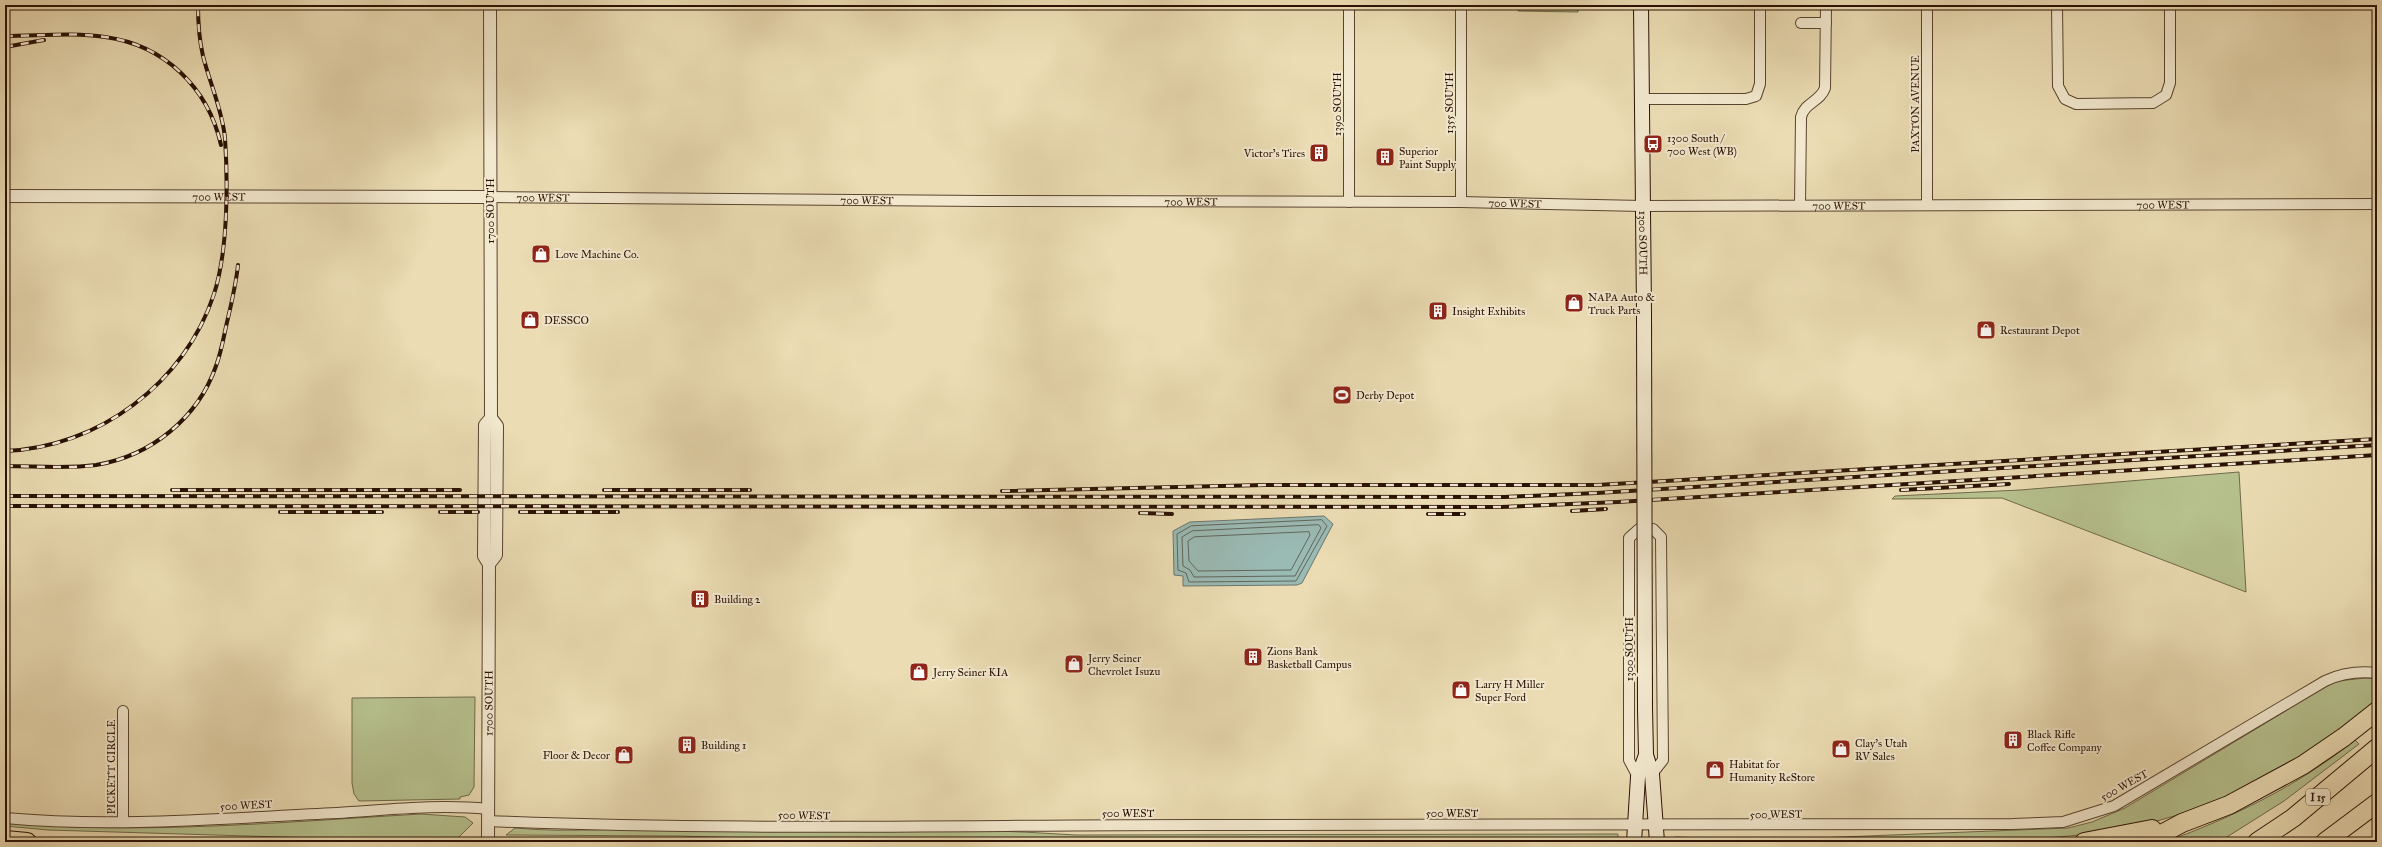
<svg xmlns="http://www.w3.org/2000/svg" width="2382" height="847" viewBox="0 0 2382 847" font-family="'IM FELL Great Primer',serif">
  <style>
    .green { fill: #b6c18e; stroke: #706949 }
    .water { fill: #9abab4; stroke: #6d766e }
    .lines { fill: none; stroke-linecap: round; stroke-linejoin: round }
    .shore { stroke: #62665c; stroke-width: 1 }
    .minor-casing { stroke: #5a4430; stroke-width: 12 }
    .tertiary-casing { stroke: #5a4430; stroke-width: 14 }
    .secondary-casing { stroke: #2a1104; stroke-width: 16 }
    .motorway-casing { stroke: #2a1104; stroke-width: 20 }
    .minor { stroke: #f2e8ce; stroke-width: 10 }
    .tertiary { stroke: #f2e8ce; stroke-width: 12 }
    .secondary { stroke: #f2e8ce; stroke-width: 14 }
    .motorway { stroke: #ebdcb3; stroke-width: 18 }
    .rail-casing { stroke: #2a1104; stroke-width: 4 }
    .rail { stroke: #f2e8ce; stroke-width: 2.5; stroke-dasharray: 8; stroke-linecap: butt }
    .secondary-bridge-casing { stroke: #2a1104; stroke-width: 16; stroke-linecap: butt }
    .secondary-bridge { stroke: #f2e8ce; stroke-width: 14 }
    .labels { text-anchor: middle; stroke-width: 4; stroke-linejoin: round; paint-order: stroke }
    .shield { fill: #f2e8ce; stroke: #665241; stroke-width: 1 }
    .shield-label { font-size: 10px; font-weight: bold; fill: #2a1104 }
    .street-label { font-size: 11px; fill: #2a1104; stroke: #f2e8ce }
    .poi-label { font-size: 11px; fill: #2a1104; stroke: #f2e8ce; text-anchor: start }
  </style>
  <rect width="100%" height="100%" fill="#ebdcb3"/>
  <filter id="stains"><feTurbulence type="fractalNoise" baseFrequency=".005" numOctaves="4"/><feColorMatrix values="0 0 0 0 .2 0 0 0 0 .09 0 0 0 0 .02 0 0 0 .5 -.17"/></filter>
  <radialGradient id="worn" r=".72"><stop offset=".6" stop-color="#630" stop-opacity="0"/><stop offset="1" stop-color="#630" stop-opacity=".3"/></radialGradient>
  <path class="green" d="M1518,5H1578V12L1518,11Z
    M2239,472L2246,592L2002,498L1892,499L1895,496L2020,490Z
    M2365,678L2377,679V702C2318,751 2248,793 2174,816C2102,839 2029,839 1953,841C1859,842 1765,842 1671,842L1675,837L1766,840L2068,828L2092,822L2125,808L2327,686L2338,681Z
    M475,697L474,787L469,795L460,797V799L359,801L354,794L352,783V698Z
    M2355,740L2359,744L2284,801L2219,842H2165C2233,817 2298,786 2355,740Z
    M421,814L465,817L473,823L458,838L347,839L48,830L5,826V823C144,835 282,822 421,814Z
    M515,828C567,833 620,828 672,828C807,829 942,826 1076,835L1618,834V842H883L679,836L506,835Z"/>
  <path class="water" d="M1324,516L1333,524L1302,583L1297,585L1183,586V576L1174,575L1173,531L1190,522Z"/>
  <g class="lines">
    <path class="shore" d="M1322,520L1327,526L1296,581L1189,582L1186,573L1178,570L1177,534L1191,526Z
      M1319,525L1321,528L1295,576L1194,577L1190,570L1183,566L1182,537L1192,531Z
      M1309,532L1310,535L1291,570L1198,571L1189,561L1188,541L1194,537Z"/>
    <g class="minor-casing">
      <g id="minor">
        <path d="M1349,5V202"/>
        <path d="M1461,5V202"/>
        <path d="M2057,5L2058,86L2065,99L2076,104L2153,103L2166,95L2170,83V5"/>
        <path d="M1801,23H1826"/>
        <path d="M1641,99H1746L1756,96L1760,84V5"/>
        <path id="s1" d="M490,197L982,201L1461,202L1642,206L2377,204"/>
        <path d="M1927,204V5"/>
        <path d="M1800,205L1801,117C1805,102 1820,102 1825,88L1826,5"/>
        <path d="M123,711V822"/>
        <path d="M1638,777L1629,760V538L1639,529H1653L1661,537L1663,760L1652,774"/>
        <path d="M5,818C116,828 227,818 337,813C388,810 437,804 488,809"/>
        <path d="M488,821C726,831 963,825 1201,825C1472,824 1743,826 2013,824L2063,822L2114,806L2325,681C2342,673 2358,671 2377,673"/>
      </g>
    </g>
    <g class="tertiary-casing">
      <g id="tertiary">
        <path id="s2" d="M5,196L490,197"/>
        <path d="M489,564L496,555L497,426L491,418L490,5"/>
        <path id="s3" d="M488,842L489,564L484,556L485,425L491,418"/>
      </g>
    </g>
    <g class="secondary-casing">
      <g id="secondary">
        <path id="s4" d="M1641,5L1644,313"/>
        <path d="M1645,708L1646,755L1652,774L1657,842"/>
        <path d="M1634,842L1638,777L1646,755"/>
      </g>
    </g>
    <g class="motorway-casing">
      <path id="motorway" d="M5,840L27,842
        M2084,842L2152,829
        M2138,842L2154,838L2182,823L2229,805L2303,765L2344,737L2377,711
        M2257,842L2293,818L2377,748
        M2325,842L2377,803"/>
    </g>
    <use href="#minor" class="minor"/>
    <use href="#tertiary" class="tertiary"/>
    <use href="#secondary" class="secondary"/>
    <use href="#motorway" class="motorway"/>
    <g class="rail-casing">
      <path id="rail" d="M5,36C37,36 73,32 105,37C164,45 208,87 221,145
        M5,47L44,40
        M5,451C98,448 185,383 214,294C228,251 228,183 225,138C222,109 210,84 203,56C199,39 198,22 198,5
        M5,466C35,466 67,469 96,465C151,456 198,418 216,366C222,350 224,334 228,318C232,301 236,283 238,265
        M172,490H460
        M604,490H750
        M1901,490L2009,484
        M1002,491L1265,485H1597L2377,439
        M5,496L1504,497L1597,493L2377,445
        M5,506L1501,507L1618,502L2377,455
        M1572,511L1606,509
        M280,512H382
        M440,512H478
        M520,512H618
        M1140,513L1172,514
        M1428,514H1464"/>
    </g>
    <use href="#rail" class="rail"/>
    <g class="secondary-bridge-casing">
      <path id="secondary-bridge" d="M1644,313L1645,708"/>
    </g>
    <use href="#secondary-bridge" class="secondary-bridge"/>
  </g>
  <defs>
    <g id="bus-square" transform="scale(1)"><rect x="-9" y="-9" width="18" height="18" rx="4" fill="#8f2418" stroke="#f2e8ce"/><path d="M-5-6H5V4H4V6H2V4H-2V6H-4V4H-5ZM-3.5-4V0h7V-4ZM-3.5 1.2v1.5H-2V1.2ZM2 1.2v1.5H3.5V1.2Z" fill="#fff"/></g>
    <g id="building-square" transform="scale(1)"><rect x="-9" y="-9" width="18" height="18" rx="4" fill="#8f2418" stroke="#f2e8ce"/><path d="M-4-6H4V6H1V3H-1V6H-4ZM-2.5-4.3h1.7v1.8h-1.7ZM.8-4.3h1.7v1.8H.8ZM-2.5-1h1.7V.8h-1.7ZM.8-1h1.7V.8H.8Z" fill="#fff"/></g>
    <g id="shop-square" transform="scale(1)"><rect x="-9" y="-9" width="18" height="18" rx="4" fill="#8f2418" stroke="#f2e8ce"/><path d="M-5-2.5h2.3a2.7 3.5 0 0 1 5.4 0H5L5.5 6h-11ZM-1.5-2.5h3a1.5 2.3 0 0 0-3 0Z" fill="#fff"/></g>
    <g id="stadium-square" transform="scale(1)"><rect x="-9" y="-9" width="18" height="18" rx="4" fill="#8f2418" stroke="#f2e8ce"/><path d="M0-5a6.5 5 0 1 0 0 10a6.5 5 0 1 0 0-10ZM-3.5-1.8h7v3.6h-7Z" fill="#fff"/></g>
  </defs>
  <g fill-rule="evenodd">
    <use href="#bus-square" x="1653" y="144"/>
    <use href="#building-square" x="1319" y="153"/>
    <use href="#building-square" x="1385" y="157"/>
    <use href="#shop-square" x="541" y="254"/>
    <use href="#shop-square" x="1574" y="303"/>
    <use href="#building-square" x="1438" y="311"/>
    <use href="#shop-square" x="530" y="320"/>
    <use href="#shop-square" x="1986" y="330"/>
    <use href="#stadium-square" x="1342" y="395"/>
    <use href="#building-square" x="700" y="599"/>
    <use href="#building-square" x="1253" y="657"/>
    <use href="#shop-square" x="1074" y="664"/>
    <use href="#shop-square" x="919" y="672"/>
    <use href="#shop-square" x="1461" y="690"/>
    <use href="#building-square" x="2013" y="740"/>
    <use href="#building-square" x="687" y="745"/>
    <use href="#shop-square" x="1841" y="749"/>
    <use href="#shop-square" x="624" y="755"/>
    <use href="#shop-square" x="1715" y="770"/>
  </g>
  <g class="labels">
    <rect class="shield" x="2306" y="789" width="24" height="16" rx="3"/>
    <g class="shield-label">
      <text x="2318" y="801">I 15</text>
    </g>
    <g class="street-label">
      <text transform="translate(1449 103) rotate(-90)" y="4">1355 SOUTH</text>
      <text transform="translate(1337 104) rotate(-90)" y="4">1390 SOUTH</text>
      <text transform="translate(1915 104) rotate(-90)" y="4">PAXTON AVENUE</text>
      <text dy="4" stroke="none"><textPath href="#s2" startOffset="214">700 WEST</textPath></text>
      <text dy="4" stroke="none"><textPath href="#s1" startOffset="53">700 WEST</textPath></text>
      <text dy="4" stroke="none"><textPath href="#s1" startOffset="377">700 WEST</textPath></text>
      <text dy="4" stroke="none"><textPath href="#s1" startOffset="701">700 WEST</textPath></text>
      <text dy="4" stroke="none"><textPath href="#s1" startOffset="1025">700 WEST</textPath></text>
      <text dy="4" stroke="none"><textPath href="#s1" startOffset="1349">700 WEST</textPath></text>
      <text dy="4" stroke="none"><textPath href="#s1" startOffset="1673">700 WEST</textPath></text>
      <text transform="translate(490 211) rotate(-90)" y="4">1700 SOUTH</text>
      <text dy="4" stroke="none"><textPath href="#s4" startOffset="238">1300 SOUTH</textPath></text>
      <text transform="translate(1629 649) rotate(-90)" y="4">1300 SOUTH</text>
      <text dy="4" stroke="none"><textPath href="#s3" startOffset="139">1700 SOUTH</textPath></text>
      <text transform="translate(111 767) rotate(-90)" y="4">PICKETT CIRCLE</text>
      <text transform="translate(2124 785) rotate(-29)" y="4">500 WEST</text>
      <text transform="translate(246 805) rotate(-3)" y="4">500 WEST</text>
      <text x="1128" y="817">500 WEST</text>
      <text x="1452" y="817">500 WEST</text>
      <text transform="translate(1776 814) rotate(-1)" y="4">500 WEST</text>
      <text transform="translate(804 815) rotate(1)" y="4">500 WEST</text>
    </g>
    <g class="poi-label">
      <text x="1667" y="142">1300 South /<tspan x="1667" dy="13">700 West (WB)</tspan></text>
      <text x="1399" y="155">Superior<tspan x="1399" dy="13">Paint Supply</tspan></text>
      <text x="1305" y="157" text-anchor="end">Victor's Tires</text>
      <text x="555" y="258">Love Machine Co.</text>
      <text x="1588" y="301">NAPA Auto &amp;<tspan x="1588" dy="13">Truck Parts</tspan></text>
      <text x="1452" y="315">Insight Exhibits</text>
      <text x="544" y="324">DESSCO</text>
      <text x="2000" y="334">Restaurant Depot</text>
      <text x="1356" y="399">Derby Depot</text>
      <text x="714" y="603">Building 2</text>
      <text x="1267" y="655">Zions Bank<tspan x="1267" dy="13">Basketball Campus</tspan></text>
      <text x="1088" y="662">Jerry Seiner<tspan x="1088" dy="13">Chevrolet Isuzu</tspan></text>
      <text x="933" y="676">Jerry Seiner KIA</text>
      <text x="1475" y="688">Larry H Miller<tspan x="1475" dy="13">Super Ford</tspan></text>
      <text x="2027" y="738">Black Rifle<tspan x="2027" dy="13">Coffee Company</tspan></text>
      <text x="1855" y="747">Clay's Utah<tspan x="1855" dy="13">RV Sales</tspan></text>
      <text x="701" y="749">Building 1</text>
      <text x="610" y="759" text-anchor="end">Floor &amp; Decor</text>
      <text x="1729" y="768">Habitat for<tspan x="1729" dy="13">Humanity ReStore</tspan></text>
    </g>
  </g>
  <rect width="2382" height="847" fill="none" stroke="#ebdcb3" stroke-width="20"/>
  <rect x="6" y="6" width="2370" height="835" fill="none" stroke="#2a1104" stroke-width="2"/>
  <rect x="10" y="10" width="2362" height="827" fill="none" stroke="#2a1104"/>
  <rect width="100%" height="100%" filter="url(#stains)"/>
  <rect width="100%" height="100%" fill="url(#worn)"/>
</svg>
